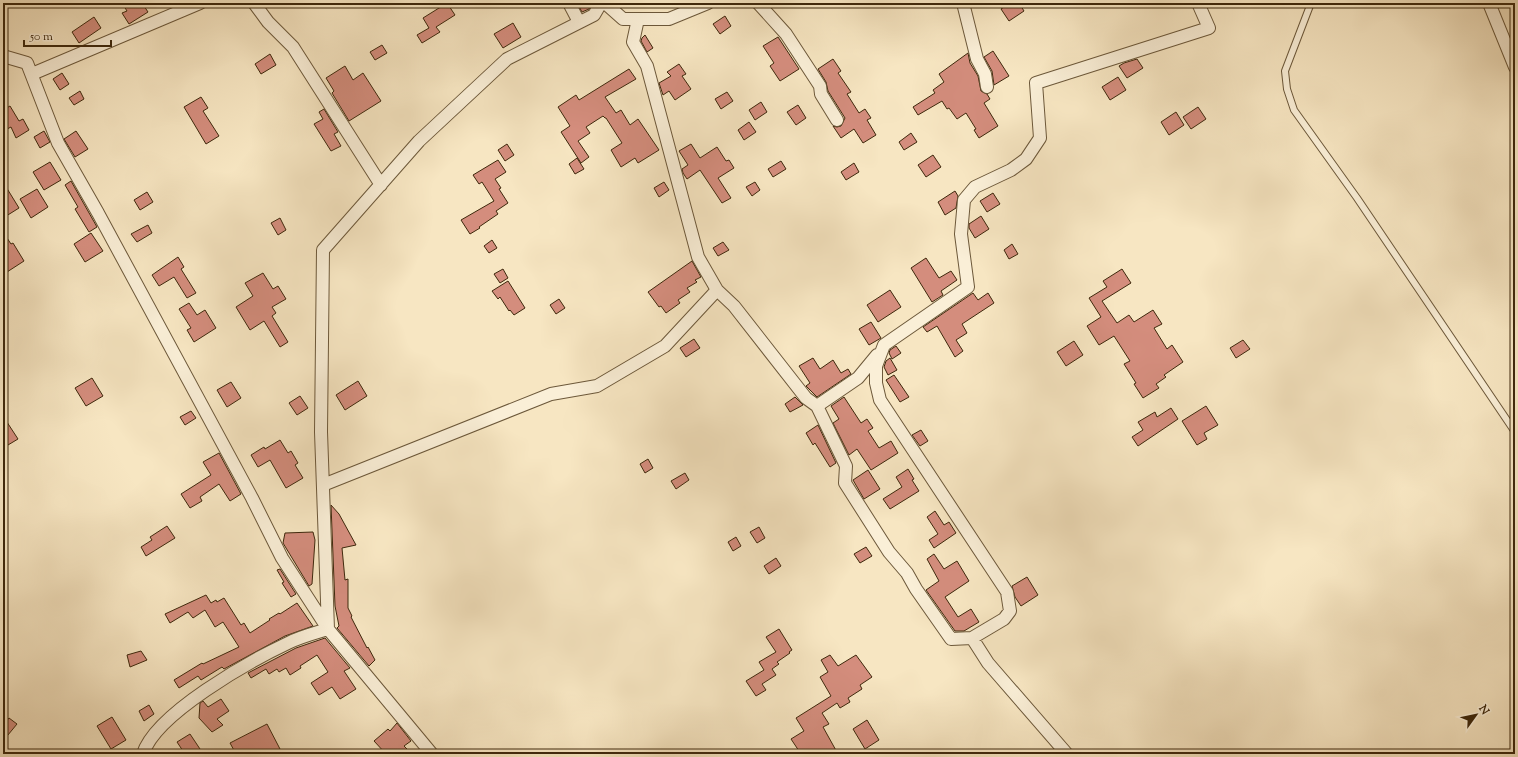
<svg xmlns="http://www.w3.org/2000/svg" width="1518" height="757" viewBox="0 0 1518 757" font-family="'Sorts Mill Goudy',serif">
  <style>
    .building { fill: #d48d7d; stroke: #3e280c }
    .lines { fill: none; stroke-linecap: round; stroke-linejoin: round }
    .lane-casing { stroke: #6c583a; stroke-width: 8 }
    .street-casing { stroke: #6c583a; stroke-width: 14 }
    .lane { stroke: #faefd7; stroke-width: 6 }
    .street { stroke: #faefd7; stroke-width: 12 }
  </style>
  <rect width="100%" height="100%" fill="#f7e6c2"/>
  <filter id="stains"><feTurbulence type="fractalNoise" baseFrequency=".005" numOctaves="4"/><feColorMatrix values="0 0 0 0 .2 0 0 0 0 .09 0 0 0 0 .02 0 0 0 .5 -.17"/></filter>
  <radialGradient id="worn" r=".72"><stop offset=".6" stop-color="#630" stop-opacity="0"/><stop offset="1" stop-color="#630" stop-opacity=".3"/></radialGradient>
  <path class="building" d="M122,3H142L148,12L129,24L122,13L127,11Z
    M447,3L455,15L436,27L440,32L422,43L417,35L429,28L423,18Z
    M577,3H592L589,9L582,12Z
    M1010,3H1019L1024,11L1009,21L1001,9Z
    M725,16L731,26L720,34L713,24Z
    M94,17L101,28L79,43L72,32Z
    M513,23L521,37L503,48L494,34Z
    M645,35L653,48L647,52L641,41L642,38Z
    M778,37L799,69L780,81L770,66L774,63L763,46Z
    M382,45L387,53L375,60L370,52Z
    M993,51L1009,76L994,85L992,71L984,57Z
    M968,53L970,63L978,76L981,91L987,94L990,99L984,103L998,126L979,138L974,130L976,129L966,113L957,119L949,108L947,109L942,101L918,115L913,107L935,93L933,90L944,82L939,74Z
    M270,54L276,65L261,74L255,64Z
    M833,59L841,71L838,73L851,92L847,94L859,113L865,109L871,118L867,120L876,135L863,143L854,129L841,138L833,126L837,127L841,126L845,118L828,91L826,82L818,69Z
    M1137,59L1143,68L1127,78L1119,66L1124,63Z
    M679,64L686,74L682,76L691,89L675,100L669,91L663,95L659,83L671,76L667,72Z
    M345,66L353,80L363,73L381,101L349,121L332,93L334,91L326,78Z
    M629,69L636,79L605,97L616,113L621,110L630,125L638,119L659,150L638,163L635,158L621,167L611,150L622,143L606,118H605L603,116L586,127L590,133L578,141L589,157L581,163L561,132L570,126L558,107L576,95L579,100Z
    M62,73L69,84L60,90L53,79Z
    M1118,77L1126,90L1110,100L1102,87Z
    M80,91L84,99L74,105L69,98Z
    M727,92L733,101L721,109L715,99Z
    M201,97L208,108L203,111L219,136L206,144L184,107Z
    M761,102L767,112L755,120L749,110Z
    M798,105L806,118L796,125L787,112Z
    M10,106L19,121L23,119L29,130L16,138L11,127L3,131V110Z
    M1198,107L1206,119L1191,129L1183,117Z
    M324,109L338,132L334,134L341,146L331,151L314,124L323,119L319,112Z
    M1176,112L1184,125L1169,135L1161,122Z
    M749,122L756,132L744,140L738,130Z
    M44,131L50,142L40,148L34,137Z
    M76,131L88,149L75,157L64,139Z
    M911,133L917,142L904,150L899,142Z
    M507,144L514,155L505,161L498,150Z
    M691,144L700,158L717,147L726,161L729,160L734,168L718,178L731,198L722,203L700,170L687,179L683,173L682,169L688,165L679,151Z
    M933,155L941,167L926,177L918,165Z
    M577,158L584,169L575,174L569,164Z
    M498,160L506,172L495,179L501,188L499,189L508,203L496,211L498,214L479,227L480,228L470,234L461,220L494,201L482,182L479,184L473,175Z
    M781,161L786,169L773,177L768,169Z
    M50,162L61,180L44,190L33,172Z
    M854,163L859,172L846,180L841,172Z
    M71,181L97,227L89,232L75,209L78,207L65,185Z
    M3,182L19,208L3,218Z
    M664,182L669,190L659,197L654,188Z
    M755,182L760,190L752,196L746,187Z
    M37,189L48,207L31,218L20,199Z
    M955,191L958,196L956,208L945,215L938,202Z
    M147,192L153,202L140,210L134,200Z
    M993,193L1000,204L987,212L980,201Z
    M981,216L989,229L975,238L969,228V224Z
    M280,218L286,230L278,235L271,223Z
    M148,225L152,233L137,242L131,234Z
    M3,232L11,244L13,243L24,261L7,272L3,266Z
    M91,233L103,251L85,262L74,244Z
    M492,240L497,248L489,253L484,246Z
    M723,242L729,250L718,256L713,248Z
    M1012,244L1018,254L1009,259L1004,250Z
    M178,257L184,267L181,269L196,293L187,298L174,277L159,286L152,275Z
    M926,258L939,278L951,271L957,280L941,291L943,295L932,302L911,268Z
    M692,261L701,277L695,280L697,282L687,288L690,292L678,300L680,303L666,313L661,306L659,307L648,292Z
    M503,269L508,278L500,283L494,274Z
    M1122,269L1131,283L1102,301L1117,323L1129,315L1134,322L1153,310L1162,324L1154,328L1167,349L1172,345L1183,362L1164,375L1166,377L1156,384L1159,388L1143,398L1134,384L1136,383L1124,364L1130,361L1114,336L1099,345L1087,326L1101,317L1089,298L1107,287L1103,281Z
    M263,273L273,289L278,286L286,299L272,307L276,313L272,316L288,342L280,347L264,321L250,330L236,307L253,296L245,283Z
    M508,281L525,308L514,315L510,310L509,311L500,297L498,299L492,291Z
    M890,290L901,307L878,322L867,305Z
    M973,293L978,300L988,293L994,303L962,324L967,333L956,340L963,351L955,357L937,326L927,332L923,327Z
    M559,299L565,308L556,314L550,305Z
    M189,303L197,315L205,310L216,328L194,342L187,330L191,328L179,309Z
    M871,322L881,338L869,345L859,329Z
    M694,339L700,348L686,357L680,348Z
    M1243,340L1250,349L1236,358L1230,348Z
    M1074,341L1083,355L1066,366L1057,352Z
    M896,346L901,353L892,359L889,353L890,350Z
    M813,358L820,369L833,360L841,373L848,369L851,374L817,397L806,386L810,383L799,366Z
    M890,358L897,370L888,375L884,367L886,361Z
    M894,375L909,397L900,402L886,380Z
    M92,378L103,396L86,406L75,388Z
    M358,381L367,396L345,410L336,395Z
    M231,382L241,398L227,407L217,390Z
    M300,396L308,408L297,415L289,403Z
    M795,397L803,405L790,412L785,404Z
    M844,397L861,423L867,419L873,428L868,431L879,448L891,441L898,453L871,470L857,449L849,455L833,423L839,419L831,406Z
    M1206,406L1218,425L1204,433L1207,439L1197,445L1182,421Z
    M1171,408L1178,419L1138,446L1132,437L1143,430L1138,422L1155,412L1157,417Z
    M191,411L196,418L185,425L180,417Z
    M3,416L18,439L3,448Z
    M818,425L836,463L830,467L815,443L813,445L806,433Z
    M921,430L928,441L920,446L912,435Z
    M280,440L288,453L291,451L298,463L295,465L303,478L286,488L270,460L258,467L251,455L264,447L265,449Z
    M219,453L241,494L230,501L219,484L200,497L202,501L190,508L181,494L211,475L203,462Z
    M648,459L653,468L645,473L640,464Z
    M908,469L914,479L912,480L919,491L890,509L883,499L902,487L896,477Z
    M868,470L880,489L864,499L853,480Z
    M685,473L689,480L676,489L671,481Z
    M331,505L339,514L356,545L342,548L345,580L348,579V608L352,616L351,617L367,648L368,647L375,660L369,666L337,628L339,626L335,606Z
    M935,511L944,525L949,522L956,533L934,548L929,540L938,534L927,517Z
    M167,526L175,538L146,556L141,547L152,540L150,537Z
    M759,527L765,538L757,543L750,532Z
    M313,532L315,540L312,584L309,586L283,543L285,533Z
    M736,537L741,546L733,551L728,542Z
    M866,547L872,556L860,563L854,554Z
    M934,554L944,569L957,561L969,581L945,597L958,617L971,609L979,622L964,631H955L926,590L939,581L927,559Z
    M776,558L781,566L769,574L764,566Z
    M280,569L296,594L291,597L282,583L284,582L277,570Z
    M1027,577L1038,595L1021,606L1015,597L1012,586Z
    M206,595L211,603L216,600L217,602L224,598L241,625L244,623L250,633L270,620L269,619L279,613L280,614L297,603L313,626L285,636L224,669L222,667L201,680L198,676L179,688L174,680L202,663L203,664L239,647L223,622L215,627L205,610L193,618L188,612L170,623L165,614Z
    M779,629L792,650L789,652L790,653L777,662L779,664L772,669L776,675L762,684L766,690L756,696L746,681L764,670L759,662L776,652L766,637Z
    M325,638L350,668L344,671L356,689L340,699L332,687L319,695L311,683L328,672L317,655L300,666L301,668L290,675L286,668L279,672L277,669L269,674L266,669L251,678L248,673L296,648Z
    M141,651L147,660L130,667L127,655Z
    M830,655L838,666L856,655L872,677L860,685L862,689L848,698L850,702L840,708L837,703L822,713L829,724L823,727L838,754H801L791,739L804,731L796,718L831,696L820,677L828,672L821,660Z
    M221,699L229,711L217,719L223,725L212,732L199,718L200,703L203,701L208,707Z
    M149,705L154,714L144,721L139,711Z
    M112,717L126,740L111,749L97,726Z
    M9,718L17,724L3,741V725Z
    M867,720L879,740L865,749L853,729Z
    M397,723L411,741L404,746L412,754H386L374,741L388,729L390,731Z
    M267,724L280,749L270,754H236L230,743Z
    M190,734L200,749L193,754H185L177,742Z"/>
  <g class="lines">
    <g class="lane-casing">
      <path id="lane" d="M1311,3L1285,71L1287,89L1294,110L1357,198L1515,432"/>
    </g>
    <g class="street-casing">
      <path id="street" d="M254,3L268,22L293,47L381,185
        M569,3L579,22
        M605,3L623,19H669L708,3
        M758,3L786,34L820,86L821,94L837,120
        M963,3L977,59L985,74L987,87
        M1489,3L1515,67
        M638,19L633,42L647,66L698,257L717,290L734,306L806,398L817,406L846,466L845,483L889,552L907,573L916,589L951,639L972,638
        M3,56L27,63L58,143L98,213L252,498L282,558L328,629C315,633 300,637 288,643C250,661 155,714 143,754
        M32,74L200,3
        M817,406L858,378L877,355
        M323,485L551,394L597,386L665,346L717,290
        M432,754L328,629L321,432L323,250L419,141L507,59L594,15L601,3
        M1067,754L988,663L972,638L1004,619L1010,611L1007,592L880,400L876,383V366L884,345L968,287L961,234L964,200L975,187L1011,170L1026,159L1040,138L1036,83L1209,28L1198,3"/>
    </g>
    <use href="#lane" class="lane"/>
    <use href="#street" class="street"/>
  </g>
  <rect width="1518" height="757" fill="none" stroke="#f7e6c2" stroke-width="16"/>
  <rect x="4" y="4" width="1510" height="749" fill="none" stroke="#3e280c" stroke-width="2"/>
  <rect x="8" y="8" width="1502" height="741" fill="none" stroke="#3e280c"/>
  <g transform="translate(1476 715) rotate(57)" stroke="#faefd7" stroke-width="3" paint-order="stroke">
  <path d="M0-3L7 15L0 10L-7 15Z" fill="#3e280c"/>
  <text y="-6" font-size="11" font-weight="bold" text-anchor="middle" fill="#3e280c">N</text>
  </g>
  <path d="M24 40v6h87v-6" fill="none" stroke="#3e280c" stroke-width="2"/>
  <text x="30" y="40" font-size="12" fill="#3e280c" stroke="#faefd7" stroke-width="3" paint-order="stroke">50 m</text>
  <rect width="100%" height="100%" filter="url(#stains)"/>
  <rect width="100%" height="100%" fill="url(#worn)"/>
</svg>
